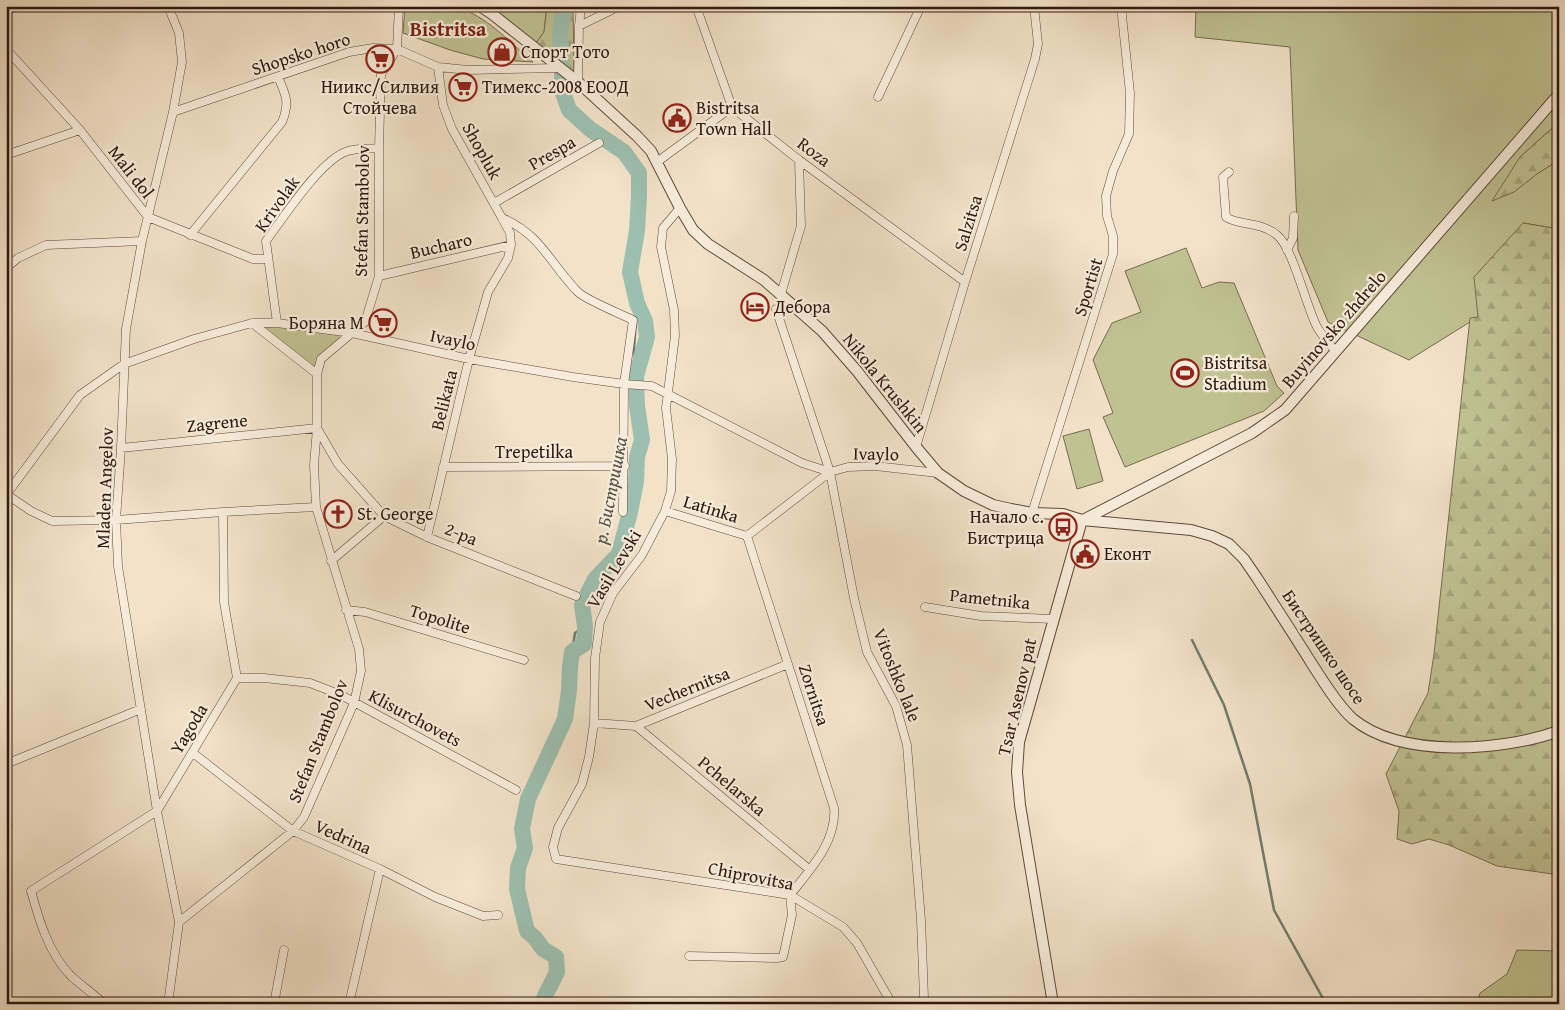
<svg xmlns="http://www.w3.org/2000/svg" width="1565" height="1010" viewBox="0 0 1565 1010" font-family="'Gentium Book Plus',serif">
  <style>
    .green { fill: #c0c292; stroke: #786c50 }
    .forest { fill: url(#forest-firs); stroke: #786c50 }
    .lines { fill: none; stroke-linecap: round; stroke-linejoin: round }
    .stream { stroke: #707c6f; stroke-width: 2.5 }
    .river { stroke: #9cbfaf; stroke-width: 16 }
    .minor-casing { stroke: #604a3c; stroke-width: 9 }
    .tertiary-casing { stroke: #604a3c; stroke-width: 12 }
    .minor { stroke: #f7ecdb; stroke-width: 8 }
    .tertiary { stroke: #f7ecdb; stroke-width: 10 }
    .labels { text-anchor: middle; stroke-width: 4.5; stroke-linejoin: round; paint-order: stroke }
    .poi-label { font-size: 18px; fill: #2f170e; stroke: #f7ecdb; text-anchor: start }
    .street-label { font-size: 18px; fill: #2f170e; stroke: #f7ecdb }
    .water-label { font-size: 19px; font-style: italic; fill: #555246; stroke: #f7ecdb }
    .quarter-label { font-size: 20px; font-weight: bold; fill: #7a1f14; stroke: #f7ecdb }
  </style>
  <defs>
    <pattern id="forest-firs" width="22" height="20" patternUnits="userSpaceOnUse" patternTransform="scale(1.25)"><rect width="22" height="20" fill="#c0c292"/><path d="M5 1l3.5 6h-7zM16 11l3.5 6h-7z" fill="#a5a67d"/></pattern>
  </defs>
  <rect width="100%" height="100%" fill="#f2e2c8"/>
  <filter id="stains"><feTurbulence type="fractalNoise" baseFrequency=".004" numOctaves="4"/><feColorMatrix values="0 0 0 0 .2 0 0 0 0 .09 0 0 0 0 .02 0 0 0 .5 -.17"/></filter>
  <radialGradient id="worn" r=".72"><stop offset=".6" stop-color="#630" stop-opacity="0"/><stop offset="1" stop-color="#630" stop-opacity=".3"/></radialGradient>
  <path class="green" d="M405,6C425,6 445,4 464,10C488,18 513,45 533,62L483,59L450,50L403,33Z
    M491,6H547L544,32L536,43Z
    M1196,6H1559V122L1520,157L1537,174L1559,160V229L1523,223L1478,317L1409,360L1328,322L1298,250L1290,47L1195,37Z
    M1186,248L1202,288L1219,282L1234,283L1277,386L1284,393L1264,411L1125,467L1103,417L1113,413L1093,360L1112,323L1141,312L1125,271Z
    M252,323L352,333L321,359L317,374Z
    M1089,429L1103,481L1077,489L1063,436Z
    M1517,950L1559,951V1000L1530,998L1522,1004H1477L1480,993L1507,974Z"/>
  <path class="forest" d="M547,6H573L574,73L536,43L544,32Z
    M1559,122V160L1537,174L1514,192L1492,201L1520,157Z
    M1523,223L1559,229V875L1497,866L1449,845L1429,839L1412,844L1397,839L1399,811L1386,774L1428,693L1434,654L1470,318L1478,317L1474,277Z
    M1530,998L1559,1000V1004H1522Z"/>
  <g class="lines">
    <path class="stream" d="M636,376L634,349L637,303
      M1192,640L1224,705L1250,784L1274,910L1326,1004
      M572,652L575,633L585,626"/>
    <path class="river" d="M544,1004V998L557,972L556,957L543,949L535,938L527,931L517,889L518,868L525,848L522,829L528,799L565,719L569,691L570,667L572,652L584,644L585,626L582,605L595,579L619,554L630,512L636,482L637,457L642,440L637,406L636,376L647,337L645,321L637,303L630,272L637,231L639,196V173L624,152L590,129L569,110L563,93L560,34L564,6"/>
    <g class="minor-casing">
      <path id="minor" d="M168,6L179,33L182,62L173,112L142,241L126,329L121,448L116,520L118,566L157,811L179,922L168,1004
        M696,6L732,107L799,160L965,282
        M579,26L620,6
        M6,49L80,130L148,217L253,259H268
        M438,67L443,105L452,129L502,218C541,234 551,265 578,292C586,300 621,314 633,320L624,384L623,512
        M578,82L579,26L581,6
        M878,97L921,6
        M173,112L349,52L373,48L397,49L438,67L468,70L559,68
        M6,155L80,130
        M657,162L732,107
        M1229,172L1223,177L1226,217C1239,226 1260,221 1277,235C1293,248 1306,306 1317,327C1322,336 1330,344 1336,352
        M494,203L599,143
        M680,208L663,228L661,247L674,310L675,336L666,408L672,459L671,491L665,511L642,555L613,593L600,622L595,658L594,723L589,757L582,784L558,828L553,847L556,859L790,895L843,927L857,943L892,1004
        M190,235L282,122C290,103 286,95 278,77
        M1287,250L1293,238L1294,216
        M6,268L18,258L46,245L142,241
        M379,276L511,245
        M781,294L801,226L799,160
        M776,309L830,472L854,598L867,652L896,706L907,745L921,920L924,998L922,1004
        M252,323L317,374
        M277,323L266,241C284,217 321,159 348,151C357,148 369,149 379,148
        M916,447L965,282L1035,59L1038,44L1034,6
        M121,448L317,428L338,464L384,516L427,537L576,596
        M443,467L625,466
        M6,494L31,511L52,521L116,520L223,512L316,507
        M6,495L80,395L124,364L194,339L252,323H277L352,333L469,359L573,377L624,384L652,386L802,463L830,472L848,467L875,466L938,473
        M665,511L747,536
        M1032,513L1113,254V236L1107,216L1106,196L1113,171L1129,134L1130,93L1121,6
        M747,536L830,472
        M427,537L469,359L488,292L508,258L511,245L510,233L502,218
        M331,561L384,516
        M925,607L981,616L1053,619
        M346,610L365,612L524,660
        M237,678H264L310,683L341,695L516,790
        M594,723L636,726L788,664
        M636,726L810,870
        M193,753L293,831L380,869L435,897L483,916L498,915
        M6,764L141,709
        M6,813L8,827
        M179,922L293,831L304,817L354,703L361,671L359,649L316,507L314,465L317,428V374L321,359L365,322L379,276V148L381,74L397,49L399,6
        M689,956L777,958L783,957L792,915L790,895C810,870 837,841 834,808L747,536
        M104,1004C94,994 82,986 71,976C49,954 39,920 31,891L157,811L237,678L224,602L223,512
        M274,1004L284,950
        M349,1004L380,869"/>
    </g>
    <g class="tertiary-casing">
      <path id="tertiary" d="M480,6L492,14L578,82L637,136L651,151L680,208L693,230L708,244L764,280L822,331L857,371L916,447L938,473L964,491L993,505L1011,509L1032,513L1063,514L1082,520L1191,530L1212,536L1229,544L1244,559L1257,578C1275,606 1294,635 1312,664C1323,681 1338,706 1353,719C1402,759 1503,751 1559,731
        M1083,520L1252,433L1285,410L1559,94
        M1053,1004L1020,805L1017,772L1019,742L1082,520"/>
    </g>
    <use href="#minor" class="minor"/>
    <use href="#tertiary" class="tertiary"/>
  </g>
  <defs>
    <g id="shop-ring" transform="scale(1.4375)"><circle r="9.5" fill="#f7ecdb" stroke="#8f2418" stroke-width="1.5"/><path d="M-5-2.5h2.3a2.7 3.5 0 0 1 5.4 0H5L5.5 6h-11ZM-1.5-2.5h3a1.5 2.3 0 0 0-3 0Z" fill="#8f2418"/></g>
    <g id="supermarket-ring" transform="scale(1.4375)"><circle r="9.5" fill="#f7ecdb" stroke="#8f2418" stroke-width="1.5"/><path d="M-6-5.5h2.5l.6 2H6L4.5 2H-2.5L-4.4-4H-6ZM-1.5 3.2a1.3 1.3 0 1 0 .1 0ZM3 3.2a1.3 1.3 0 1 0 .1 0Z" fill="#8f2418"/></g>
    <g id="civic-ring" transform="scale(1.4375)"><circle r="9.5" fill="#f7ecdb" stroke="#8f2418" stroke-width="1.5"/><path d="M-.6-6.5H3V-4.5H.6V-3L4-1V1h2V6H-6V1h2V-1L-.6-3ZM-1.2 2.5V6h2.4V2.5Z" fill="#8f2418"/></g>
    <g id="hotel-ring" transform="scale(1.4375)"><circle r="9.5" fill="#f7ecdb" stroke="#8f2418" stroke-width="1.5"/><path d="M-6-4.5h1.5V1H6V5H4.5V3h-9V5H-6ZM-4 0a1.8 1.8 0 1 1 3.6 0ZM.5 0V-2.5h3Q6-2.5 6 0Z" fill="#8f2418"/></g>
    <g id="stadium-ring" transform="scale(1.4375)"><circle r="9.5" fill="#f7ecdb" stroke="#8f2418" stroke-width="1.5"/><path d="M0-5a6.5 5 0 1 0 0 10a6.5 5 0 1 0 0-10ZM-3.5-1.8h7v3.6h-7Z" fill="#8f2418"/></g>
    <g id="church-ring" transform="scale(1.4375)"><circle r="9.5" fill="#f7ecdb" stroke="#8f2418" stroke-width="1.5"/><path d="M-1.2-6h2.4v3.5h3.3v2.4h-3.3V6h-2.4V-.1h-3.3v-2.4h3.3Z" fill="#8f2418"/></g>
    <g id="bus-ring" transform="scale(1.4375)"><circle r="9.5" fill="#f7ecdb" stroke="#8f2418" stroke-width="1.5"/><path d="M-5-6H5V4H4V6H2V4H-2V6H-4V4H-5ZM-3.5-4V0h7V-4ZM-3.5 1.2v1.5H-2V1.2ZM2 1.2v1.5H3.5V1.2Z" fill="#8f2418"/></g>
  </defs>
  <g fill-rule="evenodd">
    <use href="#shop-ring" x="502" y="52"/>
    <use href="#supermarket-ring" x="380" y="59"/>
    <use href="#supermarket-ring" x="463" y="87"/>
    <use href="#civic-ring" x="677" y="118"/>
    <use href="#hotel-ring" x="755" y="307"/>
    <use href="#supermarket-ring" x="383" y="323"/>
    <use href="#stadium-ring" x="1185" y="373"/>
    <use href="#church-ring" x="338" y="514"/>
    <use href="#bus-ring" x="1063" y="527"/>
    <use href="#civic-ring" x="1085" y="554"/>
  </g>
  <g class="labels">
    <g class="poi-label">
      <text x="521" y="58">Спорт Тото</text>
      <text x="380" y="93" text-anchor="middle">Ниикс/Силвия<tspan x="380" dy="21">Стойчева</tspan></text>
      <text x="482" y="93">Тимекс-2008 ЕООД</text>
      <text x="696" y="114">Bistritsa<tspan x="696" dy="21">Town Hall</tspan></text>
      <text x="774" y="313">Дебора</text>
      <text x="364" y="329" text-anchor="end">Боряна М</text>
      <text x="1204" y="369">Bistritsa<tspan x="1204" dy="21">Stadium</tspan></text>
      <text x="357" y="520">St. George</text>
      <text x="1044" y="523" text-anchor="end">Начало с.<tspan x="1044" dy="21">Бистрица</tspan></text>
      <text x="1104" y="560">Еконт</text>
    </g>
    <g class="street-label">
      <text transform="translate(301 54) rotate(-18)" y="6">Shopsko horo</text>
      <text transform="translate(482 151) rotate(61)" y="6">Shopluk</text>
      <text transform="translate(814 152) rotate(37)" y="6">Roza</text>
      <text transform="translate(552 153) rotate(-30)" y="6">Prespa</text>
      <text transform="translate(131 172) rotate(52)" y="6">Mali dol</text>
      <text transform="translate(277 204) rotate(-55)" y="6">Krivolak</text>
      <text transform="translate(362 211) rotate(-89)" y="6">Stefan Stambolov</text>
      <text transform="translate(968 223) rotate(-73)" y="6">Salzitsa</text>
      <text transform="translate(441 246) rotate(-13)" y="6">Bucharo</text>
      <text transform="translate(1088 287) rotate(-73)" y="6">Sportist</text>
      <text transform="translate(1334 329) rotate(-49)" y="6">Buyinovsko zhdrelo</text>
      <text transform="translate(453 340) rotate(12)" y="6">Ivaylo</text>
      <text transform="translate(885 383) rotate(51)" y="6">Nikola Krushkin</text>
      <text transform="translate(444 400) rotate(-76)" y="6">Belikata</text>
      <text transform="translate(217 423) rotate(-6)" y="6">Zagrene</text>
      <text x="534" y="458">Trepetilka</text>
      <text transform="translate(876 454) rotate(1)" y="6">Ivaylo</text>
      <text transform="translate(105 488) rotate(-88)" y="6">Mladen Angelov</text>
      <text transform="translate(711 509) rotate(17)" y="6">Latinka</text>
      <text transform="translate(461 534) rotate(22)" y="6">2-ра</text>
      <text transform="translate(614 569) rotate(-59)" y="6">Vasil Levski</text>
      <text transform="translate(990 599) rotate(6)" y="6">Pametnika</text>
      <text transform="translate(440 619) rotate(17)" y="6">Topolite</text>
      <text transform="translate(1324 647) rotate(56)" y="6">Бистришко шосе</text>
      <text transform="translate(897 675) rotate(68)" y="6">Vitoshko lale</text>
      <text transform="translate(687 689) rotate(-22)" y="6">Vechernitsa</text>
      <text transform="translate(814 695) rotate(72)" y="6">Zornitsa</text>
      <text transform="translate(1017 697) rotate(-77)" y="6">Tsar Asenov pat</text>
      <text transform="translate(415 718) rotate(28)" y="6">Klisurchovets</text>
      <text transform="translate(189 729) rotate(-59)" y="6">Yagoda</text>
      <text transform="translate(318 741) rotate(-68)" y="6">Stefan Stambolov</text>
      <text transform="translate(732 786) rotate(40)" y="6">Pchelarska</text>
      <text transform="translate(343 837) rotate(24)" y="6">Vedrina</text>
      <text transform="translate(751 876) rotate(11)" y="6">Chiprovitsa</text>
    </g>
    <g class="water-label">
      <text transform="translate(610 490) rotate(-79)" y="7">р. Бистришка</text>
    </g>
    <g class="quarter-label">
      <text x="448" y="36">Bistritsa</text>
    </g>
  </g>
  <rect width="1565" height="1010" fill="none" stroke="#f2e2c8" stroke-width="25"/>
  <rect x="8" y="8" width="1550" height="995" fill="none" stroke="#2f170e" stroke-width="2.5"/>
  <rect x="12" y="12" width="1540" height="985" fill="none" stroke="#2f170e"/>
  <rect width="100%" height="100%" filter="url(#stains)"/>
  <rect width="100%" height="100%" fill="url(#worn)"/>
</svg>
